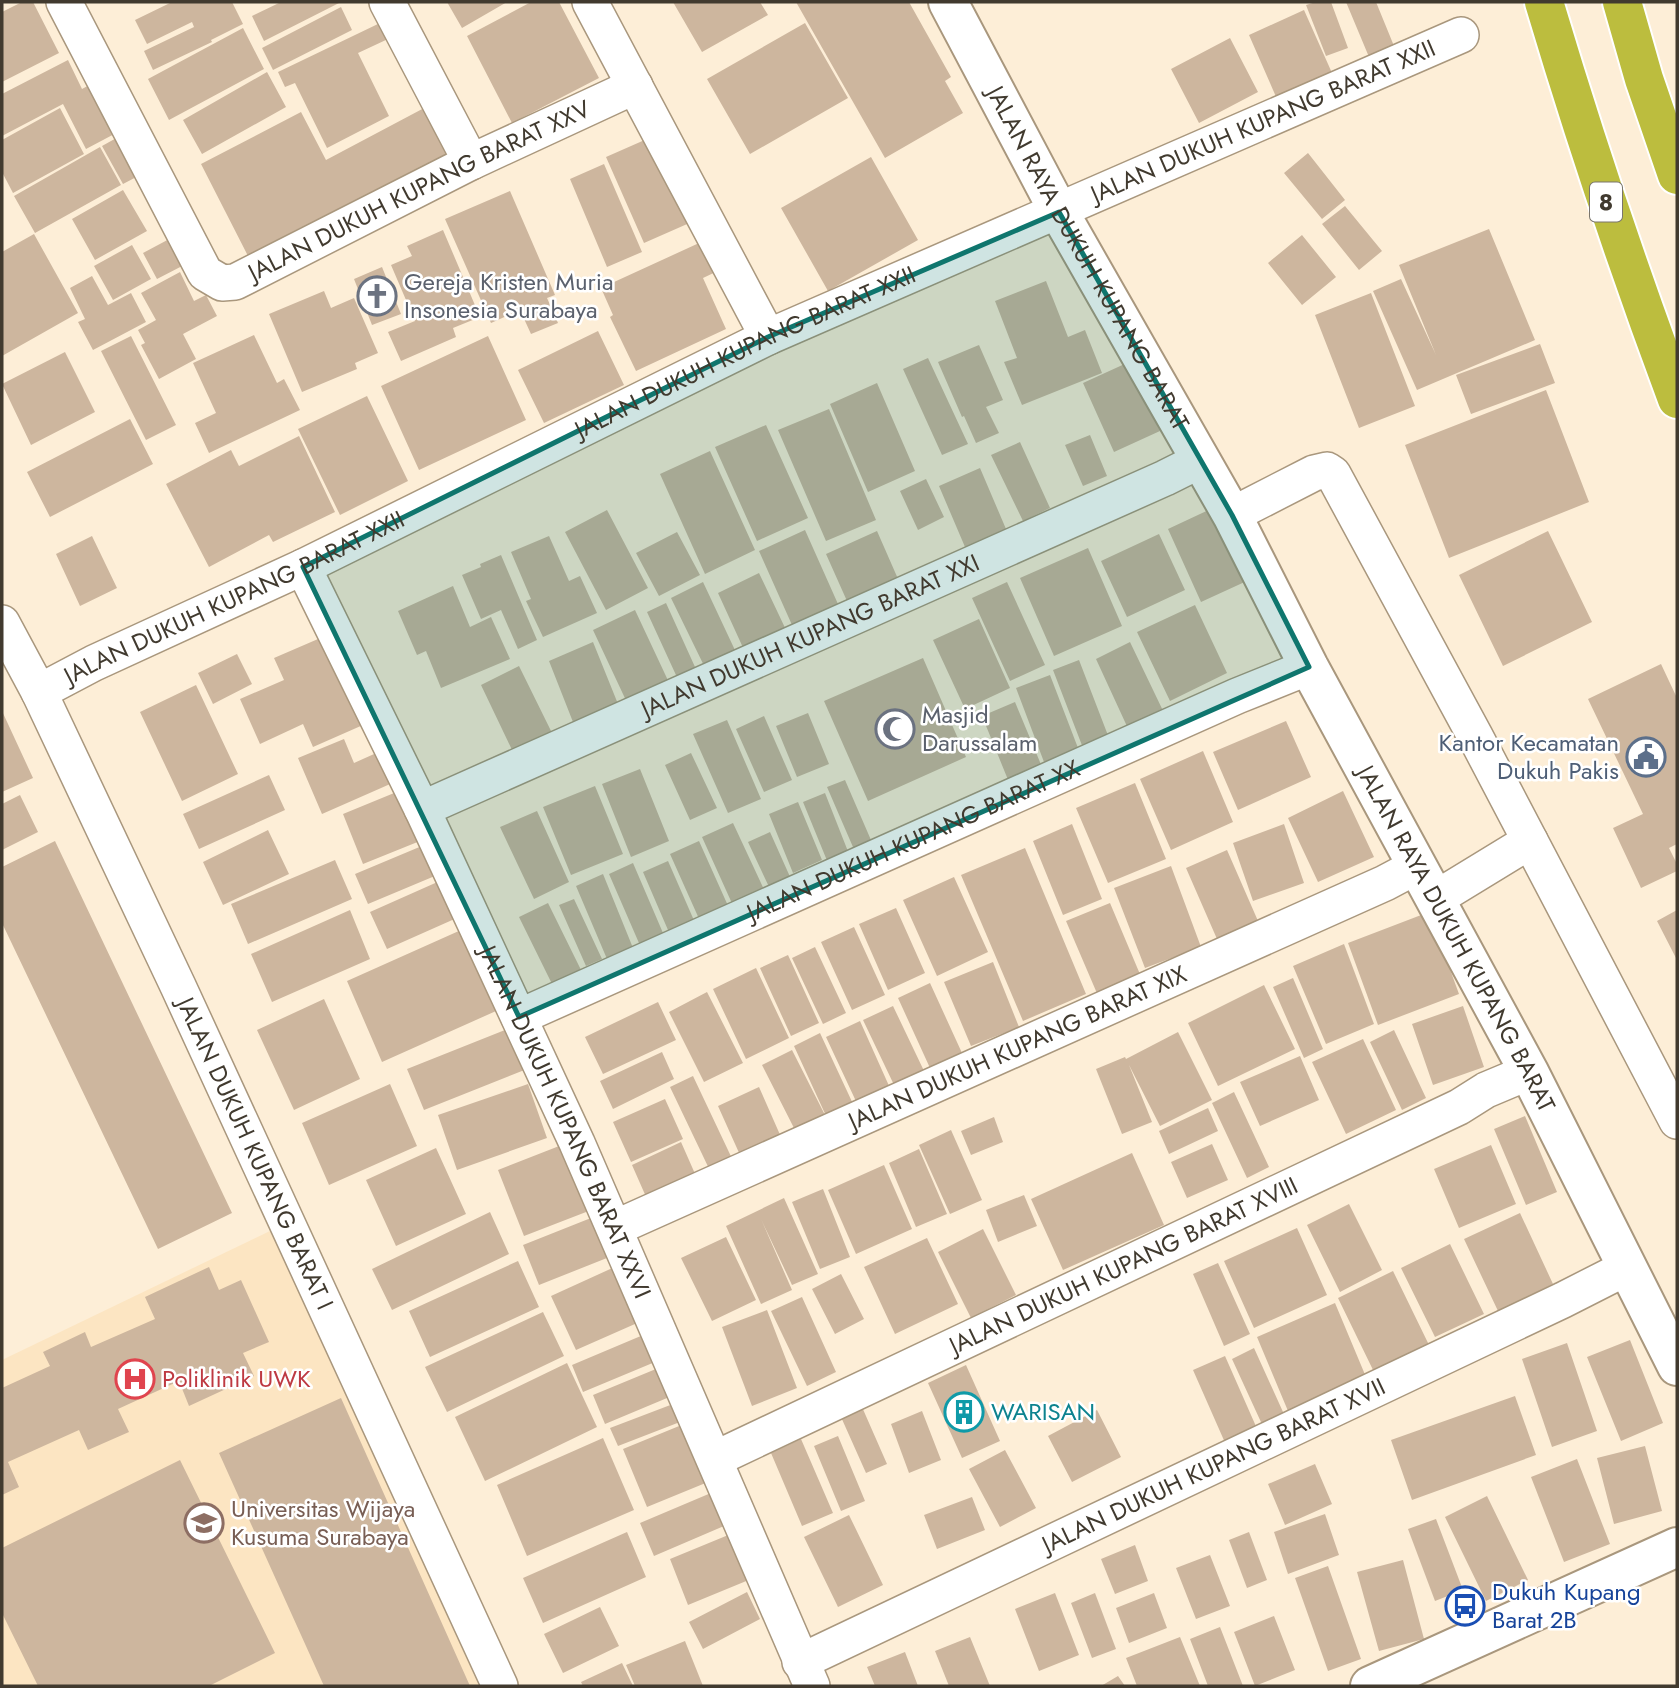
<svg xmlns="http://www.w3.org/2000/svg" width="1679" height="1688" viewBox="0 0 1679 1688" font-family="Jost,sans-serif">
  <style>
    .built { fill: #fce5c2 }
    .building { fill: #cdb69e }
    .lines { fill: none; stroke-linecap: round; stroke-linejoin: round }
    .minor-casing { stroke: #a9977d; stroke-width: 38 }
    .tertiary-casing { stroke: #a9977d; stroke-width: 42 }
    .motorway-casing { stroke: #fff; stroke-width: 42 }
    .minor { stroke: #fff; stroke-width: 35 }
    .tertiary { stroke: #fff; stroke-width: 38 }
    .motorway { stroke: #bcbd3e; stroke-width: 38 }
    .marked { fill: #0f766e; fill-opacity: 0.2; stroke: #0f766e; stroke-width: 5; stroke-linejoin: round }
    .labels { text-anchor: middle; stroke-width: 5; stroke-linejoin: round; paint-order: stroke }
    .shield { fill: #fff; stroke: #7a756d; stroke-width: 2 }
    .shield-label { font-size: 23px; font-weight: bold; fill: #413a2f }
    .street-label { font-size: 24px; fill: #413a2f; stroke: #fff }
    .worship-label { font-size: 24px; fill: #5b616d; stroke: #fff; text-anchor: start }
    .service-label { font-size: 24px; fill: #4e5e75; stroke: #fff; text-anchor: end }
    .health-label { font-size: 24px; fill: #be3a42; stroke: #fff; text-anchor: start }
    .culture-label { font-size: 24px; fill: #0d838f; stroke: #fff; text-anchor: start }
    .education-label { font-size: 24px; fill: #785e54; stroke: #fff; text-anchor: start }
    .transit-label { font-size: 24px; fill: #164399; stroke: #fff; text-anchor: start }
  </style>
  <rect width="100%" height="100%" fill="#fdeed7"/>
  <path class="built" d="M274,1229L479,1686H2V1360Z"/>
  <path class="building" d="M22,2H33L59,53L2,82V12Z
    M172,2H232L243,24L211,40L212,42L153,70L144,51L194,27L192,22L147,44L135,20Z
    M281,2H341L264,41L252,16Z
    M447,2H507L462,28Z
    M531,2H559L599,78L512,123L467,36Z
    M673,2H760L768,15L702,52Z
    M796,2H909L951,77L945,81L963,113L885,158Z
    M1316,2H1331L1348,48L1326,56L1306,5Z
    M1346,2H1376L1394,46L1369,57Z
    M341,7L352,30L273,70L262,48Z
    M1304,10L1332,73L1277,99L1249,35Z
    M380,23L388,39L358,53L389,116L327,148L295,83L285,87L278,72Z
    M805,23L848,98L750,154L707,79Z
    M243,28L264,69L169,120L148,79Z
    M1230,38L1258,92L1199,123L1171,69Z
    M68,60L82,89L95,82L120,131L86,149L63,104L2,136V94Z
    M267,72L286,107L202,154L183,120Z
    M426,107L453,158L306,235L302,227L248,256L201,164L301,112L326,160Z
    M60,108L84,154L13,193L2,172V140Z
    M656,135L694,221L644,243L606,157Z
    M120,136L142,174L123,184L102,146Z
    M100,147L121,185L35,233L14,196Z
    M1308,153L1345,200L1322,219L1284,173Z
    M871,157L918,240L828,291L781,208Z
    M604,164L642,252L607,267L570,179Z
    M123,190L147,231L95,260L72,219Z
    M510,191L555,295L547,298L558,323L531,334L520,310L491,323L445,219Z
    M1345,206L1382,251L1359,270L1322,224Z
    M1489,229L1535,340L1417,390L1373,291L1401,279L1436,355L1399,265Z
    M443,230L480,317L453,328L456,337L401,361L388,332L415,321L391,265L412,256L407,246Z
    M34,234L78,313L2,356V252Z
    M1302,235L1336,277L1302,305L1268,263Z
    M173,237L186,264L157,279L143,253Z
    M710,238L724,268L703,278L726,329L636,371L610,317L613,315L601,288Z
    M132,245L151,279L113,300L94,266Z
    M382,267L401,314L372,325L354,279Z
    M180,272L194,301L206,295L217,316L183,334L196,359L159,379L141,345L145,343L138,330L156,320L141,293Z
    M92,276L108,305L131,293L146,322L93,350L78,322L85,319L70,288Z
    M1046,281L1068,337L1085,330L1102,373L1022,405L1004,362L1017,358L995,301Z
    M324,291L331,308L354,298L378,353L355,363L357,369L302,392L269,314Z
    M1371,293L1415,406L1359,428L1315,315Z
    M598,331L624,385L544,423L518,370Z
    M254,335L277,383L284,379L300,410L209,453L195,423L216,413L193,363Z
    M131,336L176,425L146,440L101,351Z
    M488,336L526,420L419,470L381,386Z
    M1540,344L1555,383L1471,414L1456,375Z
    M979,345L1003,400L986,407L999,433L976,443L964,416L962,417L938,362Z
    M65,352L95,412L31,445L2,384Z
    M928,358L968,444L942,455L903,369Z
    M1129,362L1160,431L1114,452L1083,383Z
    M877,383L915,471L868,492L830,404Z
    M1546,390L1589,502L1449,558L1405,445Z
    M367,396L408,481L340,515L298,429Z
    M829,409L876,520L826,541L778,430Z
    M130,419L153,464L50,517L27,472Z
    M766,425L808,518L757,541L715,447Z
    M1090,435L1107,476L1083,486L1065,445Z
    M299,436L335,512L273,542L269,535L209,567L166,484L231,450L239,466Z
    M1020,442L1050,508L1023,521L991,455Z
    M710,451L755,550L705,574L660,474Z
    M980,468L1006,529L965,547L939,486Z
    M926,479L944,517L918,530L900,491Z
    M1215,507L1249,580L1201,602L1168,529Z
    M607,510L648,588L606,610L565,532Z
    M805,530L842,613L796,634L759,551Z
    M877,531L902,588L851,610L826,554Z
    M1548,531L1592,622L1503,666L1459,575Z
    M677,532L700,575L659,596L636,553Z
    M1159,534L1185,590L1127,617L1101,561Z
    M92,536L117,588L80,606L56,554Z
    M549,536L569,581L580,576L597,613L543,637L526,601L531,599L511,552Z
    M1088,548L1122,626L1054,656L1020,578Z
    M501,555L537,640L518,649L501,610L481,619L462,575L481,567L480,564Z
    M759,573L787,632L745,652L718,593Z
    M703,582L741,663L710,678L671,598Z
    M1007,582L1045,665L1010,681L972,598Z
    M453,586L470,627L491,617L510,659L441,688L426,651L417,655L398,611Z
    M666,603L700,678L681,686L647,612Z
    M1195,605L1227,673L1170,701L1137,632Z
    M635,610L672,689L630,709L593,630Z
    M979,619L1010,688L965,709L933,640Z
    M325,636L363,725L313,747L303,724L260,744L240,699L284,680L274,658Z
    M593,642L618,704L573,722L549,661Z
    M1130,642L1166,717L1131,735L1096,659Z
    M237,654L252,684L213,704L198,673Z
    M923,658L966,757L868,801L824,701Z
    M1079,660L1109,738L1083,748L1053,670Z
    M1661,664L1677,698V844L1669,848L1677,864V871L1641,888L1613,828L1643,814L1588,699Z
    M519,666L553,735L514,754L481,685Z
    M1050,675L1078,748L1044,762L1016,688Z
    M196,685L238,774L182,801L140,712Z
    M1015,702L1047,779L1013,792L982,716Z
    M2,711L33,778L2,792Z
    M808,713L829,764L797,777L776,726Z
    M764,716L792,780L764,792L736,729Z
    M727,720L761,799L728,813L693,734Z
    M1286,721L1311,777L1238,810L1213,752Z
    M344,739L354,763L383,750L397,781L322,814L298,758Z
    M1203,751L1233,822L1171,850L1140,779Z
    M691,753L717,808L690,820L665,765Z
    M640,769L669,841L631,857L602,784Z
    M269,775L285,810L199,849L183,814Z
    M845,780L874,847L856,854L827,787Z
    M1135,783L1166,859L1108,883L1076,808Z
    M595,786L623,854L571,875L543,807Z
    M399,791L420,841L363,864L343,814Z
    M1343,791L1374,857L1318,882L1288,818Z
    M825,793L849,854L828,863L803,802Z
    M20,795L38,832L2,850V804Z
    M798,802L822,860L793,873L769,814Z
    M537,811L569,882L534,899L500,827Z
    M733,823L767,896L735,910L702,837Z
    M1072,824L1102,899L1063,915L1033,841Z
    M1284,824L1304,883L1253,901L1233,843Z
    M268,830L289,874L223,905L203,862Z
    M770,832L791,879L770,889L748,842Z
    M55,841L232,1213L158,1249L2,923V867Z
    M699,841L729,908L700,921L670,854Z
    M429,843L442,873L368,904L355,874Z
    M1025,848L1086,994L1023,1021L961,875Z
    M1227,850L1258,921L1217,939L1186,868Z
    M335,860L352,899L248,944L231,904Z
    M668,861L696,925L671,937L643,872Z
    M633,863L666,940L642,950L609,874Z
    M1171,866L1201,947L1145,968L1114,888Z
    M603,874L633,948L607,959L576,886Z
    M451,876L468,913L387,949L370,912Z
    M954,877L988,952L937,976L903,900Z
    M574,899L602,959L586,966L559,905Z
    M548,903L582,972L553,986L519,917Z
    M1110,903L1142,979L1099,998L1066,921Z
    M896,908L925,973L888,990L859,924Z
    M350,910L370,959L272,1002L251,954Z
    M1677,910V960L1657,921Z
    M1429,912L1459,994L1378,1025L1348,943Z
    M470,926L505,1007L382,1062L347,981Z
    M854,927L885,995L852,1010L821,942Z
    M1344,944L1374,1024L1326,1044L1293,966Z
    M815,947L846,1013L823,1024L792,958Z
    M788,955L819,1023L791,1036L760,968Z
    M993,962L1019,1027L971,1046L944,982Z
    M756,968L789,1038L746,1059L713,989Z
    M1293,978L1323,1049L1304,1058L1273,987Z
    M930,983L962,1053L930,1068L898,998Z
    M1264,985L1295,1049L1218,1086L1188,1023Z
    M707,992L743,1063L704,1082L669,1012Z
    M324,999L360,1079L294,1110L257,1030Z
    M658,1002L676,1040L603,1074L585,1037Z
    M893,1006L925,1073L895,1087L863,1020Z
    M1463,1006L1484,1067L1433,1085L1412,1024Z
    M860,1021L894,1097L861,1112L826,1037Z
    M515,1026L532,1067L424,1110L407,1069Z
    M1394,1030L1426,1098L1402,1110L1370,1042Z
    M1178,1032L1212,1100L1160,1126L1129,1065L1152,1122L1122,1134L1096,1069L1125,1057L1126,1059Z
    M820,1033L854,1106L827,1118L794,1046Z
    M1363,1039L1396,1110L1346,1134L1312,1062Z
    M792,1050L826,1117L796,1132L762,1065Z
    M662,1052L674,1079L613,1109L600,1081Z
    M1300,1056L1319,1100L1260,1126L1240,1082Z
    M693,1076L736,1167L713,1177L670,1087Z
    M390,1084L417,1146L329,1185L302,1123Z
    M528,1084L547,1138L457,1170L438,1115Z
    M759,1087L781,1137L740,1155L718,1106Z
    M1234,1092L1269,1167L1247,1178L1212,1103Z
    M665,1099L683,1139L631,1162L613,1122Z
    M1208,1108L1218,1131L1169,1154L1159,1131Z
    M1525,1116L1557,1192L1526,1205L1494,1129Z
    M994,1117L1003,1142L971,1155L961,1131Z
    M951,1130L982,1200L950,1214L919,1145Z
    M572,1141L599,1207L524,1236L498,1170Z
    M681,1142L696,1176L647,1199L632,1165Z
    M1212,1144L1228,1180L1187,1198L1171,1162Z
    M1491,1145L1516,1204L1459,1228L1434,1169Z
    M436,1148L466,1214L396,1246L366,1180Z
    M919,1149L947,1214L916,1227L889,1163Z
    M1132,1153L1164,1225L1063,1270L1031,1199Z
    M884,1165L912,1229L856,1254L828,1190Z
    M823,1189L850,1257L820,1269L792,1202Z
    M1024,1195L1037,1226L998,1242L986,1210Z
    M784,1198L818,1274L792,1285L761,1219L792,1290L761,1304L726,1226Z
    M1349,1204L1382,1270L1340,1292L1307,1225Z
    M490,1212L509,1254L392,1310L372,1269Z
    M1520,1213L1553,1284L1498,1311L1464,1239Z
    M601,1214L617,1254L539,1285L523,1245Z
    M1297,1228L1327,1295L1254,1328L1224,1261Z
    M983,1229L1016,1295L971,1318L938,1252Z
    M726,1237L756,1300L712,1321L681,1258Z
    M927,1238L958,1304L895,1334L864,1267Z
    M1450,1244L1484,1314L1435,1337L1401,1268Z
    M518,1261L539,1307L430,1357L409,1311Z
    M1218,1263L1250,1334L1224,1346L1193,1274Z
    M619,1265L644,1320L576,1350L551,1296Z
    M209,1267L219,1290L241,1280L269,1342L243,1353L254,1376L189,1406L179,1381L118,1409L129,1432L88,1450L79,1430L8,1462L19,1487L2,1495V1388L50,1366L43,1352L85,1332L91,1347L155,1319L145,1297Z
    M1393,1271L1429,1345L1374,1372L1338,1298Z
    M841,1274L864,1319L835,1334L812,1289Z
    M802,1297L836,1372L807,1386L771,1311Z
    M1335,1303L1366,1377L1288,1411L1257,1337Z
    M767,1310L797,1388L752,1406L722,1327Z
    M543,1312L564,1356L447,1412L425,1367Z
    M655,1330L667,1357L583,1392L572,1365Z
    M1630,1340L1663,1423L1621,1441L1587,1357Z
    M1567,1343L1597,1431L1552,1447L1522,1359Z
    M1254,1348L1288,1423L1266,1433L1232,1359Z
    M1225,1356L1262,1440L1230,1454L1193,1370Z
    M567,1363L597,1427L485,1481L455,1417Z
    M668,1364L679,1393L605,1424L593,1395Z
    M966,1365L1000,1441L962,1458L928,1383Z
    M1515,1396L1536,1455L1412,1500L1391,1440Z
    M341,1398L470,1686H324L219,1453Z
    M673,1404L680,1422L618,1446L610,1428Z
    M862,1407L887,1464L866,1473L841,1417Z
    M1097,1410L1121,1457L1072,1482L1048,1436Z
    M922,1411L941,1460L909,1473L891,1424Z
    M684,1424L708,1482L647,1507L623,1449Z
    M838,1436L865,1501L841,1511L814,1446Z
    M603,1438L634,1510L527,1556L497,1485Z
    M801,1439L833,1513L802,1526L771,1453Z
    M1645,1446L1662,1511L1614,1524L1597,1458Z
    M1005,1450L1036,1508L1000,1527L969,1469Z
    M1577,1459L1610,1544L1564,1562L1531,1477Z
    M180,1460L275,1653L209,1686H38L2,1613V1548Z
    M1315,1464L1332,1504L1285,1525L1268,1484Z
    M718,1490L731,1523L654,1556L640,1523Z
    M1487,1496L1528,1580L1486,1601L1445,1517Z
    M972,1497L985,1530L937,1549L924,1515Z
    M1325,1514L1339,1555L1288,1574L1274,1532Z
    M849,1515L883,1585L838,1607L804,1537Z
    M1436,1519L1463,1590L1435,1601L1408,1529Z
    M738,1531L756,1577L688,1605L670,1559Z
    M627,1532L646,1577L543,1623L523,1578Z
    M1249,1532L1267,1580L1247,1588L1229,1540Z
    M1135,1545L1148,1581L1115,1594L1101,1559Z
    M1210,1555L1230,1606L1196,1619L1176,1568Z
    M1403,1560L1424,1639L1379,1651L1357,1572Z
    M1328,1566L1361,1659L1328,1671L1295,1578Z
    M747,1592L760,1619L703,1649L689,1622Z
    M1055,1593L1079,1655L1039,1671L1015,1609Z
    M1095,1593L1116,1649L1092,1658L1071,1603Z
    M1154,1593L1167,1628L1129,1643L1116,1608Z
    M600,1607L619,1646L563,1673L544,1634Z
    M1274,1616L1295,1670L1255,1686L1234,1632Z
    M1220,1627L1243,1686H1208L1190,1639Z
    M970,1637L990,1686H949L935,1651Z
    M1180,1637L1200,1686H1137L1126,1658Z
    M685,1641L703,1686H635L626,1665Z
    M905,1652L918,1686H875L867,1667Z
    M622,1663L633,1686H583L581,1682Z
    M1118,1676L1125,1686H1101Z"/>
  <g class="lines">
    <g class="minor-casing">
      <g id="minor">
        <path id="s1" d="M64,2L205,273L222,283L235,282L471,162L635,86"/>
        <path d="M387,2L471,162"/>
        <path d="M590,2L768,337"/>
        <path d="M1232,515L1314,473L1327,470L1333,474L1475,736L1677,1121"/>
        <path id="s2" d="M303,567L422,809L577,1143L812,1686"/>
        <path id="s3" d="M2,623L39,692L178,986L500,1686"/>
        <path id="s4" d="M39,692L94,663L303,567L768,337L1461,35"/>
        <path id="s5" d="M422,809L1165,478L1199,461"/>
        <path d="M1435,899L1530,841"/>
        <path id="s6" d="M519,1017L1237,696L1309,667"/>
        <path id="s7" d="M615,1228L1385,883L1417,866"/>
        <path id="s8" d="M715,1459L1459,1107L1486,1090L1529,1072"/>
        <path id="s9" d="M800,1662L1563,1300L1626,1268"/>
      </g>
    </g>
    <g class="tertiary-casing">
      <g id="tertiary">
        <path id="s10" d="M948,2L1059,212L1232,515L1309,667L1529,1072L1677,1366"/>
        <path d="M1370,1686L1677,1547"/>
      </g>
    </g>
    <g class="motorway-casing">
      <path id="motorway" d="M1544,2C1584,136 1628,268 1677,399
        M1622,2L1644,79L1677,175"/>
    </g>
    <use href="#minor" class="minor"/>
    <use href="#tertiary" class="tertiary"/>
    <use href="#motorway" class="motorway"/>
  </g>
  <path class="marked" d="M1059,212L1232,515L1309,667L519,1017L303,567L768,337Z"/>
  <defs>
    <g id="church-ring" transform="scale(2.0125)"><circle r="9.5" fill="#fff" stroke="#6b7280" stroke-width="1.5"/><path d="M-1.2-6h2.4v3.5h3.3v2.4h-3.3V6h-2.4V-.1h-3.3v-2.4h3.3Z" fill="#6b7280"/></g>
    <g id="mosque-ring" transform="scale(2.0125)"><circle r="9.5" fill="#fff" stroke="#6b7280" stroke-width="1.5"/><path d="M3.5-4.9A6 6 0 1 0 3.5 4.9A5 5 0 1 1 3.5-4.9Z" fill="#6b7280"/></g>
    <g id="civic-ring" transform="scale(2.0125)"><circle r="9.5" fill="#fff" stroke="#5c6f8a" stroke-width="1.5"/><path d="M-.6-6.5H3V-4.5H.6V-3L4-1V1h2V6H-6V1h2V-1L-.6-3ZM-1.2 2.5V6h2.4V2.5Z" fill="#5c6f8a"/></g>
    <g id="hospital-ring" transform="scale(2.0125)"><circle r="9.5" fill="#fff" stroke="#e0444e" stroke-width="1.5"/><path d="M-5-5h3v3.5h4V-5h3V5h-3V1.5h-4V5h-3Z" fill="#e0444e"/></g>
    <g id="building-ring" transform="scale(2.0125)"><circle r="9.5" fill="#fff" stroke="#0f9aa8" stroke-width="1.5"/><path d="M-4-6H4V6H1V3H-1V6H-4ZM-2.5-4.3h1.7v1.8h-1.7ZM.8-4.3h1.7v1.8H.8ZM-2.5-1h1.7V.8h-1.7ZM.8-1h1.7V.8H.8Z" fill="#0f9aa8"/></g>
    <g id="university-ring" transform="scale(2.0125)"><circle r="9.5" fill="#fff" stroke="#8d6e63" stroke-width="1.5"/><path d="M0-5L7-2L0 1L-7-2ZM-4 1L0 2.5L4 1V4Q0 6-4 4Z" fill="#8d6e63"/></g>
    <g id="bus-ring" transform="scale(2.0125)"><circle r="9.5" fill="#fff" stroke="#1a4fb4" stroke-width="1.5"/><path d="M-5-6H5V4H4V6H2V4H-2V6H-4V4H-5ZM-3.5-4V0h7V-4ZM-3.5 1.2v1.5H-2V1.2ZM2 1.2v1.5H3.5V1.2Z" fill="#1a4fb4"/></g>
  </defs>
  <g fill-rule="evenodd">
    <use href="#church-ring" x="377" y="296"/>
    <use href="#mosque-ring" x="895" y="729"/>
    <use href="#civic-ring" x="1646" y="757"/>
    <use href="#hospital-ring" x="135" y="1379"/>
    <use href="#building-ring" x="964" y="1412"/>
    <use href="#university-ring" x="204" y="1523"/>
    <use href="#bus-ring" x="1465" y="1606"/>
  </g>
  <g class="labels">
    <rect class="shield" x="1590" y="182.5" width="32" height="39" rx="5"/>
    <g class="shield-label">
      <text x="1606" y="210">8</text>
    </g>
    <g class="street-label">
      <text dy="8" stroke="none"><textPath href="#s4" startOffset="1351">JALAN DUKUH KUPANG BARAT XXII</textPath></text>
      <text dy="8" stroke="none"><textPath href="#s1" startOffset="544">JALAN DUKUH KUPANG BARAT XXV</textPath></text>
      <text dy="8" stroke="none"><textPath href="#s10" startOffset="292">JALAN RAYA DUKUH KUPANG BARAT</textPath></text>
      <text dy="8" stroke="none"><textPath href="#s4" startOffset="784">JALAN DUKUH KUPANG BARAT XXII</textPath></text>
      <text dy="8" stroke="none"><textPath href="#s4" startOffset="217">JALAN DUKUH KUPANG BARAT XXII</textPath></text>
      <text dy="8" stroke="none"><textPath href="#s5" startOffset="425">JALAN DUKUH KUPANG BARAT XXI</textPath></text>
      <text dy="8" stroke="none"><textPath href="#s6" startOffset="432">JALAN DUKUH KUPANG BARAT XX</textPath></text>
      <text dy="8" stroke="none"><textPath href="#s10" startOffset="1066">JALAN RAYA DUKUH KUPANG BARAT</textPath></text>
      <text dy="8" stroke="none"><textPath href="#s7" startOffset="441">JALAN DUKUH KUPANG BARAT XIX</textPath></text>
      <text dy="8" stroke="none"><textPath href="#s2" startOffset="614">JALAN DUKUH KUPANG BARAT XXVI</textPath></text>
      <text dy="8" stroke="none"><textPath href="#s3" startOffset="588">JALAN DUKUH KUPANG BARAT I</textPath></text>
      <text dy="8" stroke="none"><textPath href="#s8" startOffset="452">JALAN DUKUH KUPANG BARAT XVIII</textPath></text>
      <text dy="8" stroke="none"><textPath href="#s9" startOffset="458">JALAN DUKUH KUPANG BARAT XVII</textPath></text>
    </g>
    <g class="worship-label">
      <text x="404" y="290">Gereja Kristen Muria<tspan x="404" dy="28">Insonesia Surabaya</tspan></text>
      <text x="922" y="723">Masjid<tspan x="922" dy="28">Darussalam</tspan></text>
    </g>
    <g class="service-label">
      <text x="1619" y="751">Kantor Kecamatan<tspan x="1619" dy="28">Dukuh Pakis</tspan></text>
    </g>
    <g class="health-label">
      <text x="162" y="1387">Poliklinik UWK</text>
    </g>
    <g class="culture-label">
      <text x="991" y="1420">WARISAN</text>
    </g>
    <g class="education-label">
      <text x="231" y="1517">Universitas Wijaya<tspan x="231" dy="28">Kusuma Surabaya</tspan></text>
    </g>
    <g class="transit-label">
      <text x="1492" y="1600">Dukuh Kupang<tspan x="1492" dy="28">Barat 2B</tspan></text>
    </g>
  </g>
  <rect width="1679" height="1688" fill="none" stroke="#413a2f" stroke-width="7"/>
</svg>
